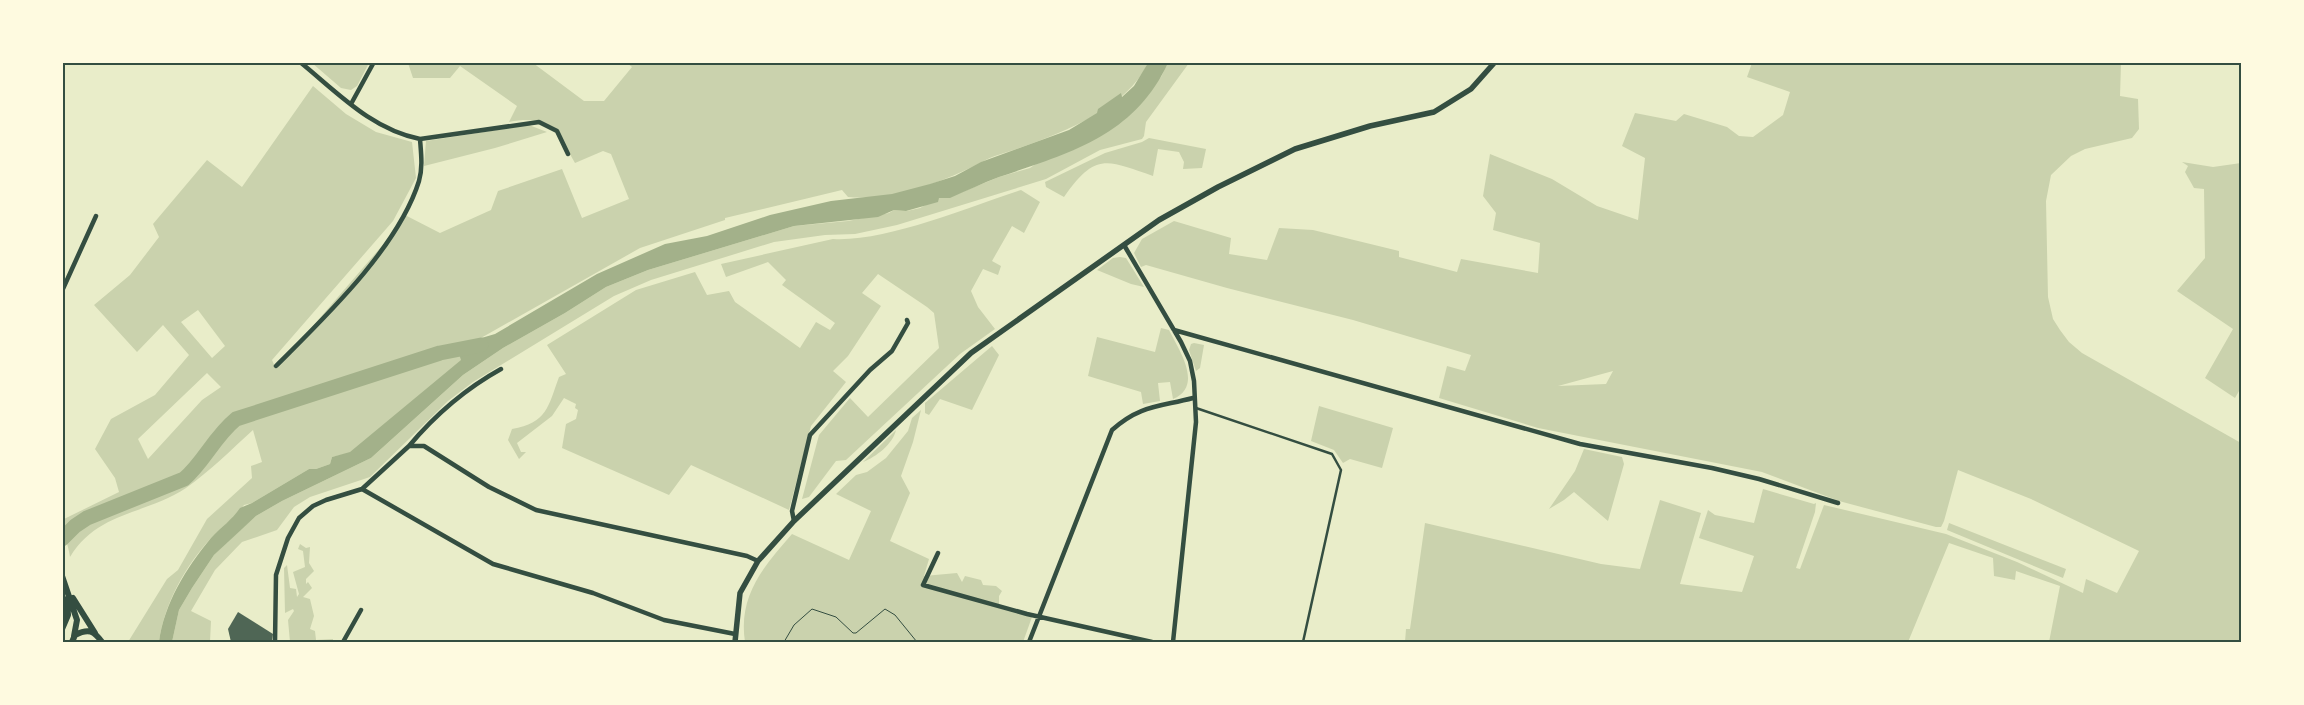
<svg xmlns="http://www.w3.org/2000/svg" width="2304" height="705" viewBox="0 0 2304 705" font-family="'Archivo Narrow',sans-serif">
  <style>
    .green { fill: #cad2ad; fill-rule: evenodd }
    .water { fill: #a3b18a }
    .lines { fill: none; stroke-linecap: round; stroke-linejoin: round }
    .river { stroke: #a3b18a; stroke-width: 15 }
    .building { fill: #4f6655 }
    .path { stroke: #344e41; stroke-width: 1 }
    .service { stroke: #344e41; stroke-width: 2.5 }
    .minor { stroke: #344e41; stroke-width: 4.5 }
    .tertiary { stroke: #344e41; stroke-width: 5.5 }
    .secondary { stroke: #344e41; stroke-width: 6 }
    .neatline { fill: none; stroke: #344e41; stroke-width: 2 }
  </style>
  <rect width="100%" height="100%" fill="#e9edc9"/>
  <path class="green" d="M312,63H369L357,86L351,90L341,88Z
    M408,63H533L584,101H604L632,67L627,63H1148C1127,108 1066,131 1022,147C1009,152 994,155 982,162C943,182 894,201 848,197L842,190L725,218V220L640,248L458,351L462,360L350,453L332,457L330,464L316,469H309L252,503L244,505C235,518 222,526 212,537C185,566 164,604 159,642H128L167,579L178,570L207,519L252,478L251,466L262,462L253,430C231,450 210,471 186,488C145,515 98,511 70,557C68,542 63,536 62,520L119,492L115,478L95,449L111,419L155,395L189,355L163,325L137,352L94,305L130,275L159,237L153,224L207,160L242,187L313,86L346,114L376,132L412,142L416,178L393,221L272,360L276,369L393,233L403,214L440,233L491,210L498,191L562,169L582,218L629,199L611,154L603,151L575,163C557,131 550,114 509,122L517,106L460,66L450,78H413ZM198,310L225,346L212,358L181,322ZM207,373L221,387L202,400L148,459L138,439Z
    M1168,63H1189L1146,122L1144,136L1142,139L1100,150L1046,179L897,225L855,234L825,235L774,242L651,280L614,296L473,382L448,401L370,477L310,497L294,507L277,530L242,542L215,570L191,611L211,621L210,642H172L179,610L192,588L214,555L239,531L256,516L282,501L371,458L463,375L503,348L565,313L606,287L648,270L794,226L848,221L889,213L894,210L907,211L920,208L939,198L950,197L999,177L1030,168L1161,77Z
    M1752,63H2121L2120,96L2138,99L2139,129L2132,138L2085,149L2071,156L2051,175L2046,201L2048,297L2053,319L2060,330L2069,342L2082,353L2241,443V642H2049L2060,586L2016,571L2015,580L1994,576L1993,558L1949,543L1908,642H1405L1406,629H1410L1425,523L1601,564L1640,569L1660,500L1701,513L1680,584L1742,592L1754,556L1699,538L1708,510L1715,515L1754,523L1763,489L1814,504L1816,503L1815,512L1796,568L1800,569L1824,505L1946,534L2017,562L2083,593L2086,579L2117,593L2139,551L2031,499L1958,470L1944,521L1941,527H1936L1839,501L1762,472L1538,428L1439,398L1447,366L1465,371L1471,355L1353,320L1227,288L1146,265L1141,267L1134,253L1142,239L1174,221L1231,238L1229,254L1267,260L1279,228L1313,230L1399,251V257L1457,272L1461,259L1538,273L1540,243L1493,230L1496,213L1483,196L1490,154L1552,179L1597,206L1638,220L1645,158L1622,146L1635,113L1676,121L1684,114L1727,127L1739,136L1753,137L1783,115L1790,92L1747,77ZM1613,371L1606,384L1558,386Z
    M529,125L547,132L495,148L424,166L426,141Z
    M1149,138L1206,149L1202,168L1183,169L1184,162L1179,152L1158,149L1153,176C1106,160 1096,152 1064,197L1046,187L1045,182L1105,153L1142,142Z
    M2182,162L2213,167L2241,163L2242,392L2239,391L2235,398L2205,378L2233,329L2177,291L2205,258L2204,189L2194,188L2185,172L2188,166Z
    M1021,190L1040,202L1024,233L1012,226L992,261L1001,266L998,275L983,269L971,291L978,307L995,329L960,354L846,460L836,461L809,497L802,499L819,435L850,398L868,417L939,348L934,313L927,307L878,274L862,293L881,306L848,356L833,371L846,382L811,426L789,510L691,465L669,495L562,448L566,424L576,419L578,410L575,408L576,404L564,398L552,416L517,443L521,452H526L519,459L508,440L512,429C547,423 548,407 559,377L566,374L547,345L636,290L695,272L707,295L729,291L735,302L800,348L816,322L830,330L835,323L782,285L786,280L768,262L726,277L721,264L833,239C886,242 969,207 1021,190Z
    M1120,257L1126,258L1144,287L1131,284L1097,270L1113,258Z
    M1161,328L1169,330C1179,350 1204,386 1173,399L1170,382L1158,383L1160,401L1143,404L1141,392L1088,376L1097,337L1155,352Z
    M1194,343L1204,345L1200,368L1196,371L1189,350L1191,344Z
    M992,346L999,355L972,410L940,399L929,415L925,413V403Z
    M1319,406L1393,428L1382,468L1350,459L1343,463L1334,450L1311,441Z
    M921,410L913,442L901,476L910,493L890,541L929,559L924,576L957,573L962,582L965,576L981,580L983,585L996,586L1002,591L999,596V606L1032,617L1023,642H745C738,596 763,567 792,534L849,560L871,511L836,494L856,475L867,472L886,458L908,431L912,418Z
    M896,430C893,444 876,457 863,462Z
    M1584,449L1622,457L1624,464L1608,521L1574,492L1564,500L1549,509L1575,471Z
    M1949,523L2066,569L2063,578L1947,530Z
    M300,544L306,548L310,547L309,563L314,571L306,579V584L308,582L312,588L303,597L310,599L314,616L310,629L315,631L316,640L333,639V642H290L288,620L294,611L293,609L285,613L284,568L287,565L290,588L296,589L297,597L299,594L293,572L305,567L303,551L298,549Z"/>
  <path class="water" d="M1148,63H1168C1134,136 1070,153 999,177C983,183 966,191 950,198H939L938,202L906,211L894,210L878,217L794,226L648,270L606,287L565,313L503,348L463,375L371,458L282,501L256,516L214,555L192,588L179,610L172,642H159C164,604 186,568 211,538C221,527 232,520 240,508L252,503L309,469H316L330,464L332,457L350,452L461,360L458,351L478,339L495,334L597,274L665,244L707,236L770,215L831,201L892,194L930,184L955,176L981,162L1069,130L1097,113L1098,109L1121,93L1122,97L1134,86Z"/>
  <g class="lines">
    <path class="river" d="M62,539L75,526L87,518L184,479C204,462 214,437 236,419L440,353L481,345"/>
  </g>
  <path class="building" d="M238,612L273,634L272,642H231L228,629Z"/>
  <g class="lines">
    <path class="path" d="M784,642L794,625L812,609L836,617L853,633H856L885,609L895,615L917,642"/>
    <path class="service" d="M1196,408L1332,454L1341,470L1303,642"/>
    <path class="minor" d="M300,62C338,93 371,129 420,139L539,122L557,131L568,154
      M351,104L374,62
      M1124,245L1181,342L1190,361L1194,381L1196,422L1173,642
      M62,291L96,216
      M1174,330L1580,444L1712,468L1759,479L1838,503
      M276,366C325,317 398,248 419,181C423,167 421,153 420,139
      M409,446C435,415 465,389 501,369
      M362,489L493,564L593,593L664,620L735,634
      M794,521L792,511L810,435L870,370L892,351L908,323L907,320
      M938,553L923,585L1027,614L1152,642
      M275,642L276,575L288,538L299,518L313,506L326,500L362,489L409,446H424L489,487L536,510L747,556L758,561
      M343,642L361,610
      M1029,642L1112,430C1140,405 1159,407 1193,398"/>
    <path class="tertiary" d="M735,642L740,593L758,561L794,521L971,353L1159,220L1218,187L1295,149L1370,126L1434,112L1471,89L1495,62"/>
    <path class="secondary" d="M62,576L77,620L74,636
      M73,598L95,633
      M62,629L68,615L67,599
      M72,642L75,635C89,628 94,631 102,642"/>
  </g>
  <rect width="2304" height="705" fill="none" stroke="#fefae0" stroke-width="128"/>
  <rect x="64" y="64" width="2176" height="577" class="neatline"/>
</svg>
